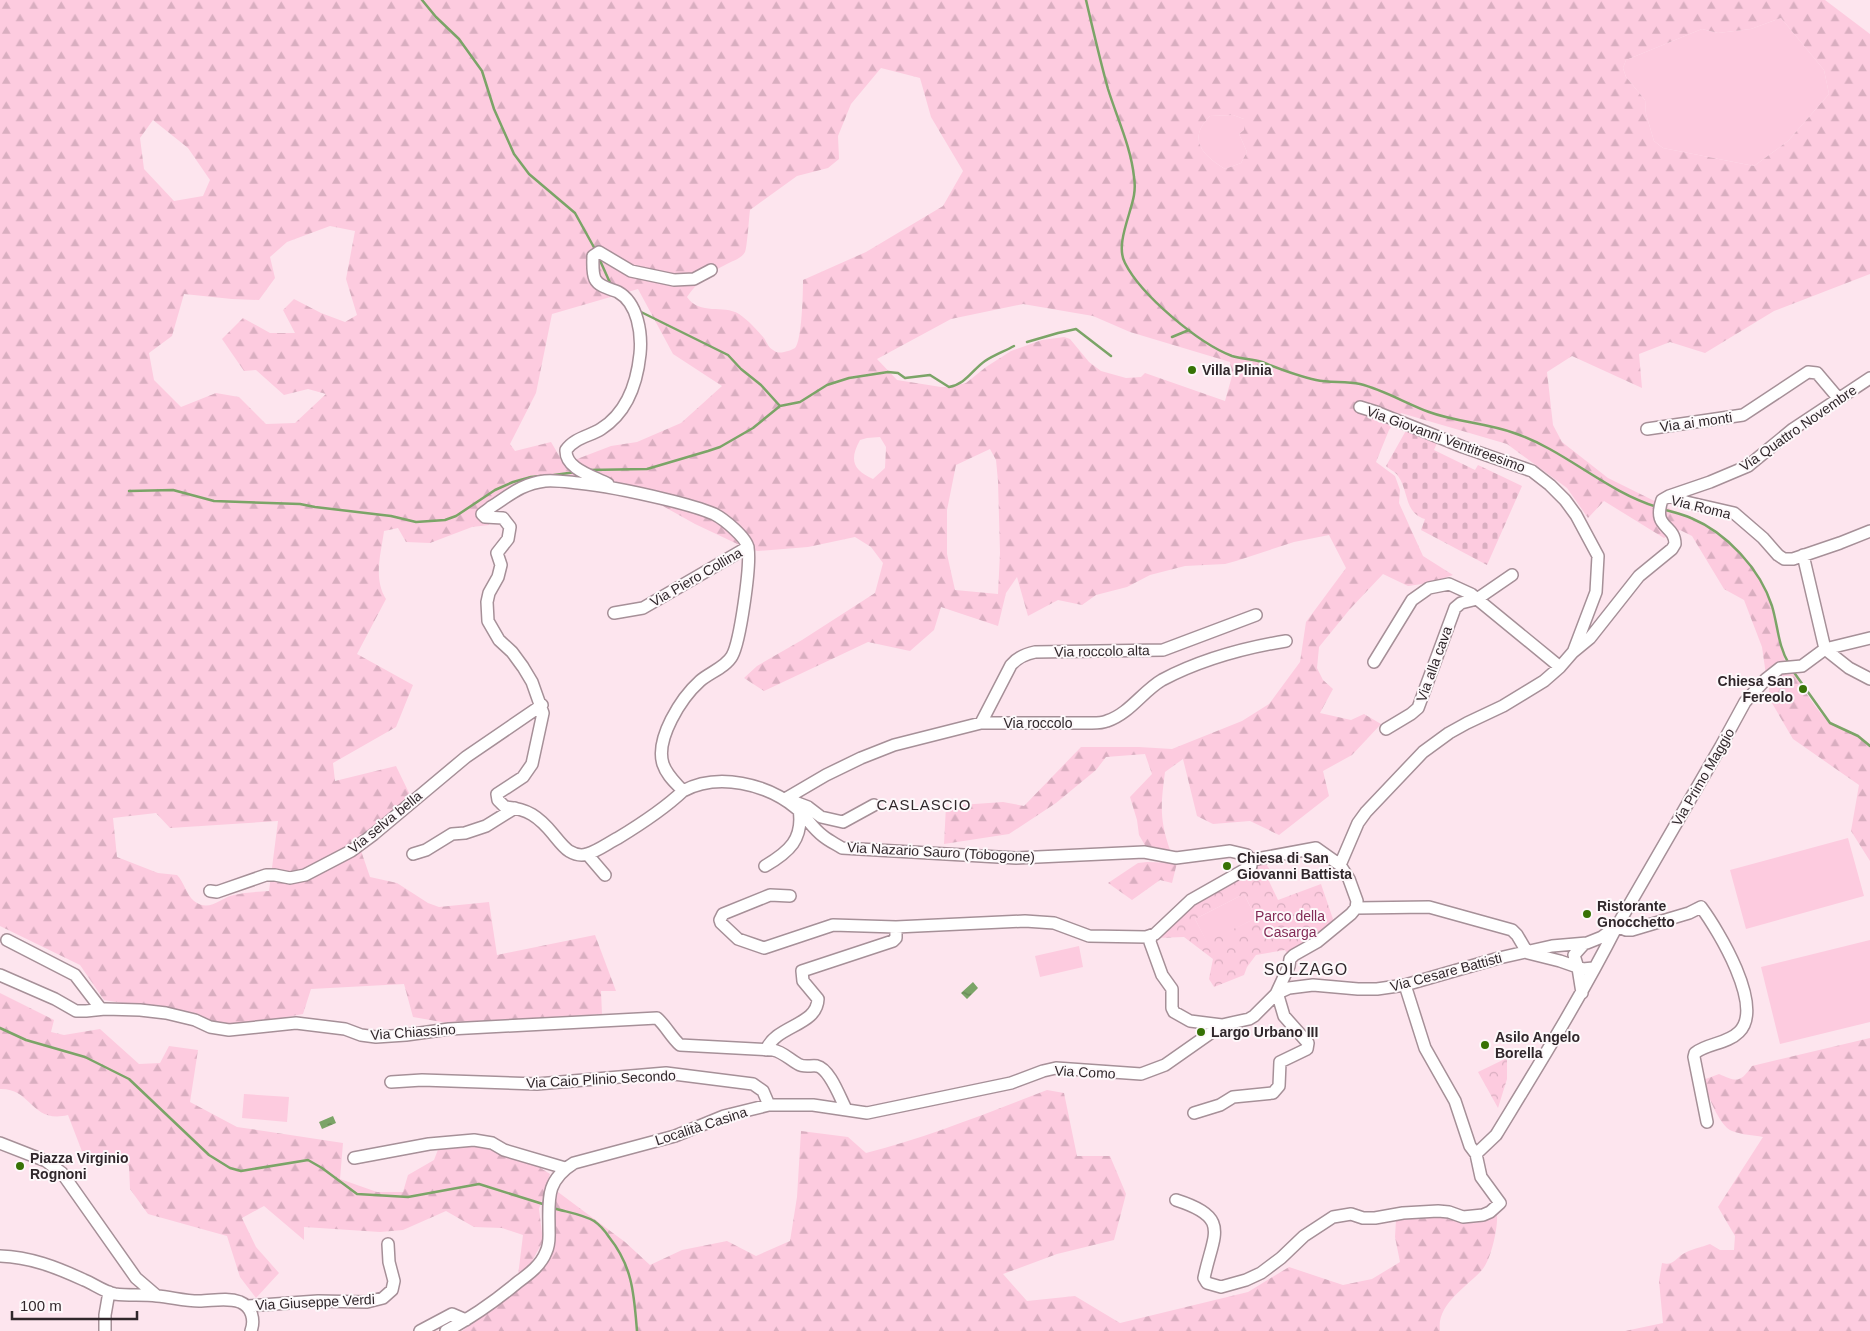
<svg xmlns="http://www.w3.org/2000/svg" width="1870" height="1331" viewBox="0 0 1870 1331" font-family="Helvetica,sans-serif">
  <style>
    .grass { fill: #fdcbdf }
    .forest { fill: url(#forest-firs); fill-rule: evenodd }
    .cemetery { fill: url(#cemetery-stones) }
    .park { fill: url(#park-crowns); fill-rule: evenodd }
    .water { fill: url(#water-ripples) }
    .lines { fill: none; stroke-linecap: round; stroke-linejoin: round }
    .stream { stroke: #7ba467; stroke-width: 2.5 }
    .minor-casing { stroke: #a69098; stroke-width: 14 }
    .minor { stroke: #fff; stroke-width: 11 }
    .poi-dot { fill: #377205; stroke: #fdf8fa; stroke-width: 2 }
    .labels { text-anchor: middle; stroke-width: 4; stroke-linejoin: round; paint-order: stroke }
    .poi-label { font-size: 14px; font-weight: bold; fill: #30272b; stroke: #fdf8fa; text-anchor: start }
    .street-label { font-size: 14px; fill: #30272b; stroke: #fdf8fa }
    .park-label { font-size: 14px; fill: #822b56; stroke: #fdf8fa }
    .neighbourhood-label { font-size: 15px; letter-spacing: 1px; fill: #30272b; stroke: #fdf8fa }
    .quarter-label { font-size: 16px; letter-spacing: 1px; fill: #30272b; stroke: #fdf8fa }
  </style>
  <defs>
    <pattern id="forest-firs" width="22" height="20" patternUnits="userSpaceOnUse" patternTransform="scale(1.25)"><rect width="22" height="20" fill="#fdcbdf"/><path d="M5 1l3.5 6h-7zM16 11l3.5 6h-7z" fill="#d9aec0"/></pattern>
    <pattern id="cemetery-stones" width="16" height="16" patternUnits="userSpaceOnUse" patternTransform="scale(1.25)"><rect width="16" height="16" fill="#fdcbdf"/><path d="M2 7V4a2 2 0 0 1 4 0v3zM10 15v-3a2 2 0 0 1 4 0v3z" fill="#d9aec0"/></pattern>
    <pattern id="park-crowns" width="20" height="18" patternUnits="userSpaceOnUse" patternTransform="scale(1.25)"><rect width="20" height="18" fill="#fdcbdf"/><path d="M2 6a3 3 0 1 1 6 0M12 15a3 3 0 1 1 6 0" fill="none" stroke="#d9aec0"/></pattern>
    <pattern id="water-ripples" width="26" height="14" patternUnits="userSpaceOnUse" patternTransform="scale(1.25)"><rect width="26" height="14" fill="#7ba467"/><path d="M2 4q2-2 4 0t4 0M15 11q2-2 4 0t4 0" fill="none" stroke="#658655"/></pattern>
  </defs>
  <rect width="100%" height="100%" fill="#fde5ee"/>
  <path class="grass" d="M1781,18L1824,70L1829,94L1788,141L1754,166L1663,148L1654,141L1646,114L1645,100L1626,77L1623,68L1626,60L1702,29L1718,33L1751,29Z
    M1233,115L1244,119V130L1239,134L1247,152L1241,163L1225,169C1202,155 1187,139 1210,116Z
    M1848,838L1864,896L1746,929L1730,870Z
    M1244,894L1256,918L1207,943L1195,919Z
    M1870,940V1022L1780,1044L1761,967Z
    M1079,946L1083,967L1040,977L1035,956Z
    M244,1094L289,1097L287,1122L242,1118Z"/>
  <path class="forest" d="M0,0H1825L1870,34V274L1774,311L1705,353L1670,342L1639,354L1642,388L1572,356L1547,372L1553,425L1562,442L1608,478L1705,526L1738,549L1754,568L1771,603L1779,641L1785,661L1766,675L1762,647L1744,600L1724,589L1692,536L1680,530L1664,538L1604,501L1588,518L1567,488L1507,444L1401,413L1389,430L1376,462L1395,476L1400,490L1399,503L1423,556L1453,575L1429,583L1408,586L1383,574L1350,609L1319,647L1317,668L1323,680L1333,689L1320,713L1351,720L1364,714L1381,724L1352,755L1323,771L1329,796L1279,835L1250,821L1213,824L1197,816L1183,759L1165,772C1161,803 1159,819 1170,850L1146,847L1139,835L1137,820L1130,797L1152,774L1145,754L1106,757L1096,770L1056,803L1009,834L944,844L946,806L1003,802L1024,806L1081,747H1139L1172,749L1242,721L1269,704L1300,662L1306,622L1346,568L1329,535L1294,542L1236,561L1225,564L1185,566L1150,575L1127,587L1096,595L1082,605L1058,600L1028,616L1017,577L1006,593L998,626L941,607L934,630L910,651L868,642L764,691L744,678L757,666L802,640L875,593L883,563L871,547L855,537L808,547L758,551L748,549L695,524L661,505L644,498L572,479L501,497L490,520L489,525L472,527L430,543L406,542L398,528L384,531C381,554 373,578 386,599L357,654L413,685L396,727L333,763L335,781L396,766L410,795L358,842L370,877L397,883L428,903L439,907L489,902L497,955L595,935L616,991H601L602,1014L459,1025L413,1017L404,984L311,989L303,1014L233,1027L193,1015L104,1000L80,965L0,926ZM1781,18L1824,70L1829,94L1788,141L1754,166L1663,148L1654,141L1646,114L1645,100L1626,77L1623,68L1626,60L1702,29L1718,33L1751,29ZM881,68L920,78L931,117L963,171L943,206L866,252L803,280C803,292 802,341 795,348C792,350 788,351 784,352C780,353 777,353 773,350C769,348 767,343 764,338C757,330 748,320 739,314C723,304 700,316 687,297C696,283 711,272 725,265C732,261 741,259 745,252C747,249 749,217 750,210L797,176L828,168L839,159L838,136L851,104ZM1233,115L1244,119V130L1239,134L1247,152L1241,163L1225,169C1202,155 1187,139 1210,116ZM153,120L188,148L210,180L203,196L174,201L144,169L140,138ZM330,226L355,231L346,279L357,315L345,322L321,313L294,299L283,310L295,333H270L243,318L222,339L244,371L256,370L284,395L308,389L326,394L295,423L266,424L239,397L216,393L181,407L154,380L149,353L172,336L184,294L232,299L259,300L275,278L270,257L287,242ZM638,289L673,354L722,386L681,423L637,442L611,446L564,464L551,442L515,451L510,444L536,393L552,314ZM1023,304L1093,316L1130,332L1230,362L1232,376L1225,401L1145,373L1141,377L1126,378L1101,371L1089,362L1070,339L1064,337L1042,340L1011,351L986,367L966,383L950,387H941L897,380L877,359L951,319ZM880,437L886,447L885,468L873,479C853,470 849,460 860,440L867,438ZM990,449L996,460L998,481L1000,553L998,594L955,590L947,554V510L956,465ZM156,813L170,828L278,821L269,891C258,892 245,892 234,895C220,898 209,913 194,901C186,894 184,882 177,875L158,873L117,857L113,818Z
    M1791,669C1801,684 1817,713 1831,723C1844,733 1861,732 1870,748V861L1851,831L1859,785L1793,739L1769,698V686L1777,677Z
    M1147,862L1177,863L1172,883L1160,880L1132,900L1108,883L1138,863Z
    M0,993L54,1020L51,1032L64,1035L100,1029L139,1064L160,1063L169,1046L198,1050L190,1102L237,1127L343,1143L340,1179L377,1192H403L408,1175L434,1160L439,1147L483,1144L537,1162L539,1167L550,1174L539,1209L543,1241L531,1263L518,1276L523,1235L502,1228L474,1227L446,1211L403,1230L380,1232L304,1227V1240L264,1206L242,1218L256,1247L279,1273L256,1298L240,1277L227,1236L148,1214L130,1189L129,1166L116,1154H83L68,1115C31,1124 32,1088 0,1089Z
    M1870,1038V1331H1625L1663,1323L1659,1281L1662,1263C1673,1266 1675,1259 1683,1254C1691,1249 1702,1247 1710,1244L1720,1250H1734L1735,1236L1718,1207L1763,1137C1753,1135 1742,1135 1732,1131C1719,1126 1707,1093 1703,1080L1719,1074C1737,1082 1740,1083 1752,1066Z
    M1047,1090L1064,1093L1077,1156H1110L1126,1194L1114,1240L1057,1254L1003,1274L1027,1301L1075,1296L1120,1323L1248,1292L1289,1267L1343,1285L1372,1279L1400,1262L1395,1237L1396,1220C1408,1218 1423,1215 1436,1217C1458,1220 1477,1229 1497,1215C1498,1228 1491,1260 1482,1270C1467,1287 1436,1304 1440,1331H462L517,1291L522,1286L520,1280L547,1257L553,1210L558,1192L625,1242L650,1265L682,1250L727,1241L756,1256L790,1241L797,1197L801,1131L848,1137L866,1153C928,1137 987,1113 1047,1090Z"/>
  <path class="cemetery" d="M1408,427L1438,441L1434,450L1475,470L1478,465L1522,486L1487,565L1421,530L1425,519C1404,513 1409,491 1398,476C1396,472 1389,469 1386,466Z"/>
  <path class="park" d="M1265,862L1273,875L1268,879L1278,900L1321,884L1334,922L1307,945L1288,955L1285,950L1256,955L1247,967L1244,975L1214,987L1209,979L1213,959L1184,937L1155,938L1192,902ZM1244,894L1256,918L1207,942L1195,919Z
    M1507,1058V1079L1498,1108L1478,1072Z"/>
  <path class="water" d="M973,982L978,988L967,999L961,993Z
    M333,1116L336,1123L322,1129L319,1122Z"/>
  <g class="lines">
    <path class="stream" d="M422,0L436,17L459,39L482,71L494,109L514,154L529,174L575,213L596,251
      M1086,0C1093,30 1100,60 1108,89C1117,118 1131,147 1134,177C1135,183 1135,189 1134,195C1131,214 1115,245 1125,263C1141,295 1198,343 1232,356C1242,359 1253,359 1262,362C1280,369 1297,376 1316,380C1330,383 1345,381 1360,384C1384,390 1405,403 1429,412C1456,422 1486,423 1514,433C1565,450 1605,491 1657,507
      M598,256L611,285
      M639,311L728,355L741,369L761,385L780,406L800,402L827,385L849,378L888,372L898,373L905,378L930,375L949,387C966,384 972,370 985,361C994,355 1005,351 1014,346
      M1172,337L1189,330
      M1027,342L1058,333L1076,329L1111,356
      M589,470L647,469L708,451L720,447L753,428L780,406
      M554,475L576,472
      M129,491L173,490L214,501L300,504L315,507L391,516L416,522L445,520L456,516L495,490L513,482L531,477L541,476
      M1662,509C1672,512 1682,514 1691,518C1727,533 1760,569 1772,606C1778,626 1778,646 1789,664
      M1793,671L1830,723L1858,736L1870,746
      M0,1028L26,1040L85,1057L129,1079L209,1155L230,1168L241,1171L308,1160L322,1168L357,1194L408,1197L479,1184L546,1205
      M553,1208C566,1212 582,1214 594,1221C600,1225 605,1231 609,1237C633,1267 634,1295 637,1331"/>
    <g class="minor-casing">
      <path id="minor" d="M1360,407L1376,412L1463,447L1532,471L1550,485L1565,500L1576,515L1598,556L1596,592L1574,650
        M1647,429L1743,415L1808,372L1817,373L1839,399
        M608,484C593,476 565,469 566,450C574,438 590,436 601,429C628,412 637,383 640,354C642,334 638,303 618,292C611,289 599,287 595,279C592,272 593,263 593,256L599,252L631,271L674,280L694,279L711,270
        M1669,496L1710,482L1748,466L1793,429L1870,378
        M1803,555L1825,649L1849,668L1870,679
        M614,613L643,608L748,547
        M1374,662L1412,600L1429,588L1449,584L1471,594L1560,667
        M981,723L1011,665C1018,657 1025,654 1035,652L1163,650L1256,615
        M1386,729L1411,714L1418,708L1455,608L1461,603L1477,599L1512,575
        M683,791C663,810 641,824 618,838C608,843 598,851 587,854C581,856 574,854 569,851C563,847 558,840 553,834C539,817 527,808 505,807L498,800L497,794L523,777L532,764L543,713L532,682L523,667L512,652L499,640L488,621L487,602L489,593L498,577L501,565L497,553L508,539L510,527L503,518L485,517L482,514C485,511 488,510 491,507C510,495 521,484 545,481C555,480 568,482 578,483C608,486 635,492 664,499C681,503 698,507 714,514C724,519 747,538 748,548C751,566 740,642 732,656C726,667 709,673 700,681C681,698 655,739 663,764C667,776 676,783 683,791C718,772 767,784 796,808C806,816 812,828 823,836C829,841 836,844 842,848L1016,858L1144,852L1176,858L1230,851L1247,855L1251,860
        M785,799L826,775L861,758L894,745L981,723H1092C1097,723 1102,723 1107,721C1129,714 1143,691 1162,680C1200,660 1243,648 1286,641
        M792,801L808,807L821,817L843,822L874,805
        M413,854L426,850L452,834L465,833L486,826L515,808
        M587,854L605,875
        M1251,860L1316,848L1340,865
        M765,866C789,852 804,839 799,809
        M210,891L217,892L266,875H275L290,878L305,875L351,851L374,834L466,757L542,705
        M790,896L770,895L723,914L720,920L721,923L738,939L764,948L833,925L896,927L1025,921L1054,923L1089,936L1146,937L1155,934L1191,900L1251,866V860
        M1356,908L1429,907L1512,930L1517,935L1527,952
        M1617,926L1626,930H1632L1689,913L1701,907C1718,930 1765,1007 1739,1032C1727,1044 1708,1043 1695,1053L1694,1057L1707,1122
        M1151,936L1150,942L1162,975L1172,989V1008L1174,1012L1190,1021L1222,1025
        M7,940L75,975L101,1009
        M1528,953L1560,961L1583,969L1593,968
        M0,975L55,999L76,1011H86L105,1009L140,1010L166,1013L195,1020L210,1027L229,1030L296,1023L345,1029L361,1035L376,1037L406,1035L449,1029L657,1018C666,1026 671,1037 680,1045L773,1050C783,1052 789,1059 798,1064C804,1068 811,1065 817,1066C830,1069 840,1098 846,1109
        M1582,993L1578,968L1574,955L1583,945
        M1276,994L1289,966L1290,959L1294,955L1317,942L1351,914L1356,908L1357,901L1349,879L1340,865L1358,823L1366,812L1423,752L1449,733L1467,723L1503,706L1544,681L1560,667L1573,652L1590,638L1639,576L1672,549L1675,544C1675,524 1652,529 1662,500L1669,496L1686,502L1734,513L1763,538L1778,555L1784,559H1793L1840,543L1870,531
        M766,1050C776,1025 817,1026 818,999L803,981L802,971L893,941L896,938V927
        M391,1082L422,1080L537,1084L666,1073L753,1084L763,1091L769,1105
        M1194,1113L1220,1105L1233,1097L1273,1093L1279,1086L1280,1062L1307,1049L1308,1043L1284,1016L1279,999L1276,994
        M0,1143L46,1161L62,1173L136,1278L157,1296
        M1476,1154L1496,1135C1538,1066 1581,997 1617,926L1721,746L1745,702L1766,679L1780,668L1802,666L1825,649L1870,638
        M354,1158L429,1144L474,1140L492,1143L504,1150L565,1168
        M1176,1200C1232,1218 1213,1234 1204,1278L1207,1283L1221,1287L1246,1280L1261,1273L1281,1258L1304,1236L1333,1217L1351,1214L1363,1218H1375L1403,1213L1438,1211L1449,1212L1463,1217L1483,1215L1490,1212L1500,1203L1481,1177L1476,1154L1470,1146L1455,1101L1425,1048L1405,985
        M0,1256C30,1257 56,1267 84,1280C94,1284 104,1292 115,1294C129,1296 143,1294 157,1296C171,1297 184,1301 199,1301C212,1301 227,1297 240,1302C252,1307 255,1320 251,1331
        M248,1306L318,1301L367,1302L383,1298L392,1290L394,1281L389,1262L388,1244
        M105,1331V1315L109,1292
        M420,1331L452,1314L466,1320
        M446,1331C473,1317 494,1302 518,1282C529,1274 541,1265 546,1252C550,1244 549,1237 549,1229C549,1200 545,1181 574,1163L675,1136L724,1116L769,1105H813L867,1113L1011,1083L1043,1071L1056,1068L1141,1074L1165,1065L1222,1025L1249,1019L1254,1016L1276,994L1289,988L1313,985L1358,989H1377L1405,985L1499,958L1552,946L1587,943L1602,937L1617,926"/>
    </g>
    <use href="#minor" class="minor"/>
  </g>
  <g class="poi-dot">
    <circle cx="1192" cy="370" r="5"/>
    <circle cx="1803" cy="689" r="5"/>
    <circle cx="1227" cy="866" r="5"/>
    <circle cx="1587" cy="914" r="5"/>
    <circle cx="1201" cy="1032" r="5"/>
    <circle cx="1485" cy="1045" r="5"/>
    <circle cx="20" cy="1166" r="5"/>
  </g>
  <g class="labels">
    <g class="poi-label">
      <text x="1202" y="375">Villa Plinia</text>
      <text x="1793" y="686" text-anchor="end">Chiesa San<tspan x="1793" dy="16">Fereolo</tspan></text>
      <text x="1237" y="863">Chiesa di San<tspan x="1237" dy="16">Giovanni Battista</tspan></text>
      <text x="1597" y="911">Ristorante<tspan x="1597" dy="16">Gnocchetto</tspan></text>
      <text x="1211" y="1037">Largo Urbano III</text>
      <text x="1495" y="1042">Asilo Angelo<tspan x="1495" dy="16">Borella</tspan></text>
      <text x="30" y="1163">Piazza Virginio<tspan x="30" dy="16">Rognoni</tspan></text>
    </g>
    <g class="street-label">
      <text transform="translate(1696 422) rotate(-8)" y="5">Via ai monti</text>
      <text transform="translate(1798 428) rotate(-35)" y="5">Via Quattro Novembre</text>
      <text transform="translate(1446 439) rotate(20)" y="5">Via Giovanni Ventitreesimo</text>
      <text transform="translate(1701 507) rotate(14)" y="5">Via Roma</text>
      <text transform="translate(696 577) rotate(-30)" y="5">Via Piero Collina</text>
      <text transform="translate(1102 651) rotate(-1)" y="5">Via roccolo alta</text>
      <text transform="translate(1434 664) rotate(-70)" y="5">Via alla cava</text>
      <text x="1038" y="728">Via roccolo</text>
      <text transform="translate(1703 777) rotate(-60)" y="5">Via Primo Maggio</text>
      <text transform="translate(385 822) rotate(-39)" y="5">Via selva bella</text>
      <text transform="translate(941 852) rotate(3)" y="5">Via Nazario Sauro (Tobogone)</text>
      <text transform="translate(1446 972) rotate(-15)" y="5">Via Cesare Battisti</text>
      <text transform="translate(413 1032) rotate(-4)" y="5">Via Chiassino</text>
      <text transform="translate(1085 1072) rotate(3)" y="5">Via Como</text>
      <text transform="translate(601 1079) rotate(-3)" y="5">Via Caio Plinio Secondo</text>
      <text transform="translate(701 1126) rotate(-18)" y="5">Località Casina</text>
      <text transform="translate(315 1302) rotate(-3)" y="5">Via Giuseppe Verdi</text>
    </g>
    <g class="park-label">
      <text x="1290" y="921">Parco della<tspan x="1290" dy="16">Casarga</tspan></text>
    </g>
    <g class="neighbourhood-label">
      <text x="924" y="810">CASLASCIO</text>
    </g>
    <g class="quarter-label">
      <text x="1306" y="975">SOLZAGO</text>
    </g>
  </g>
  <path d="M12 1311v8h125v-8" fill="none" stroke="#30272b" stroke-width="2.5"/>
  <text x="20" y="1311" font-size="15" fill="#30272b" stroke="#fdf8fa" stroke-width="4" paint-order="stroke">100 m</text>
</svg>
